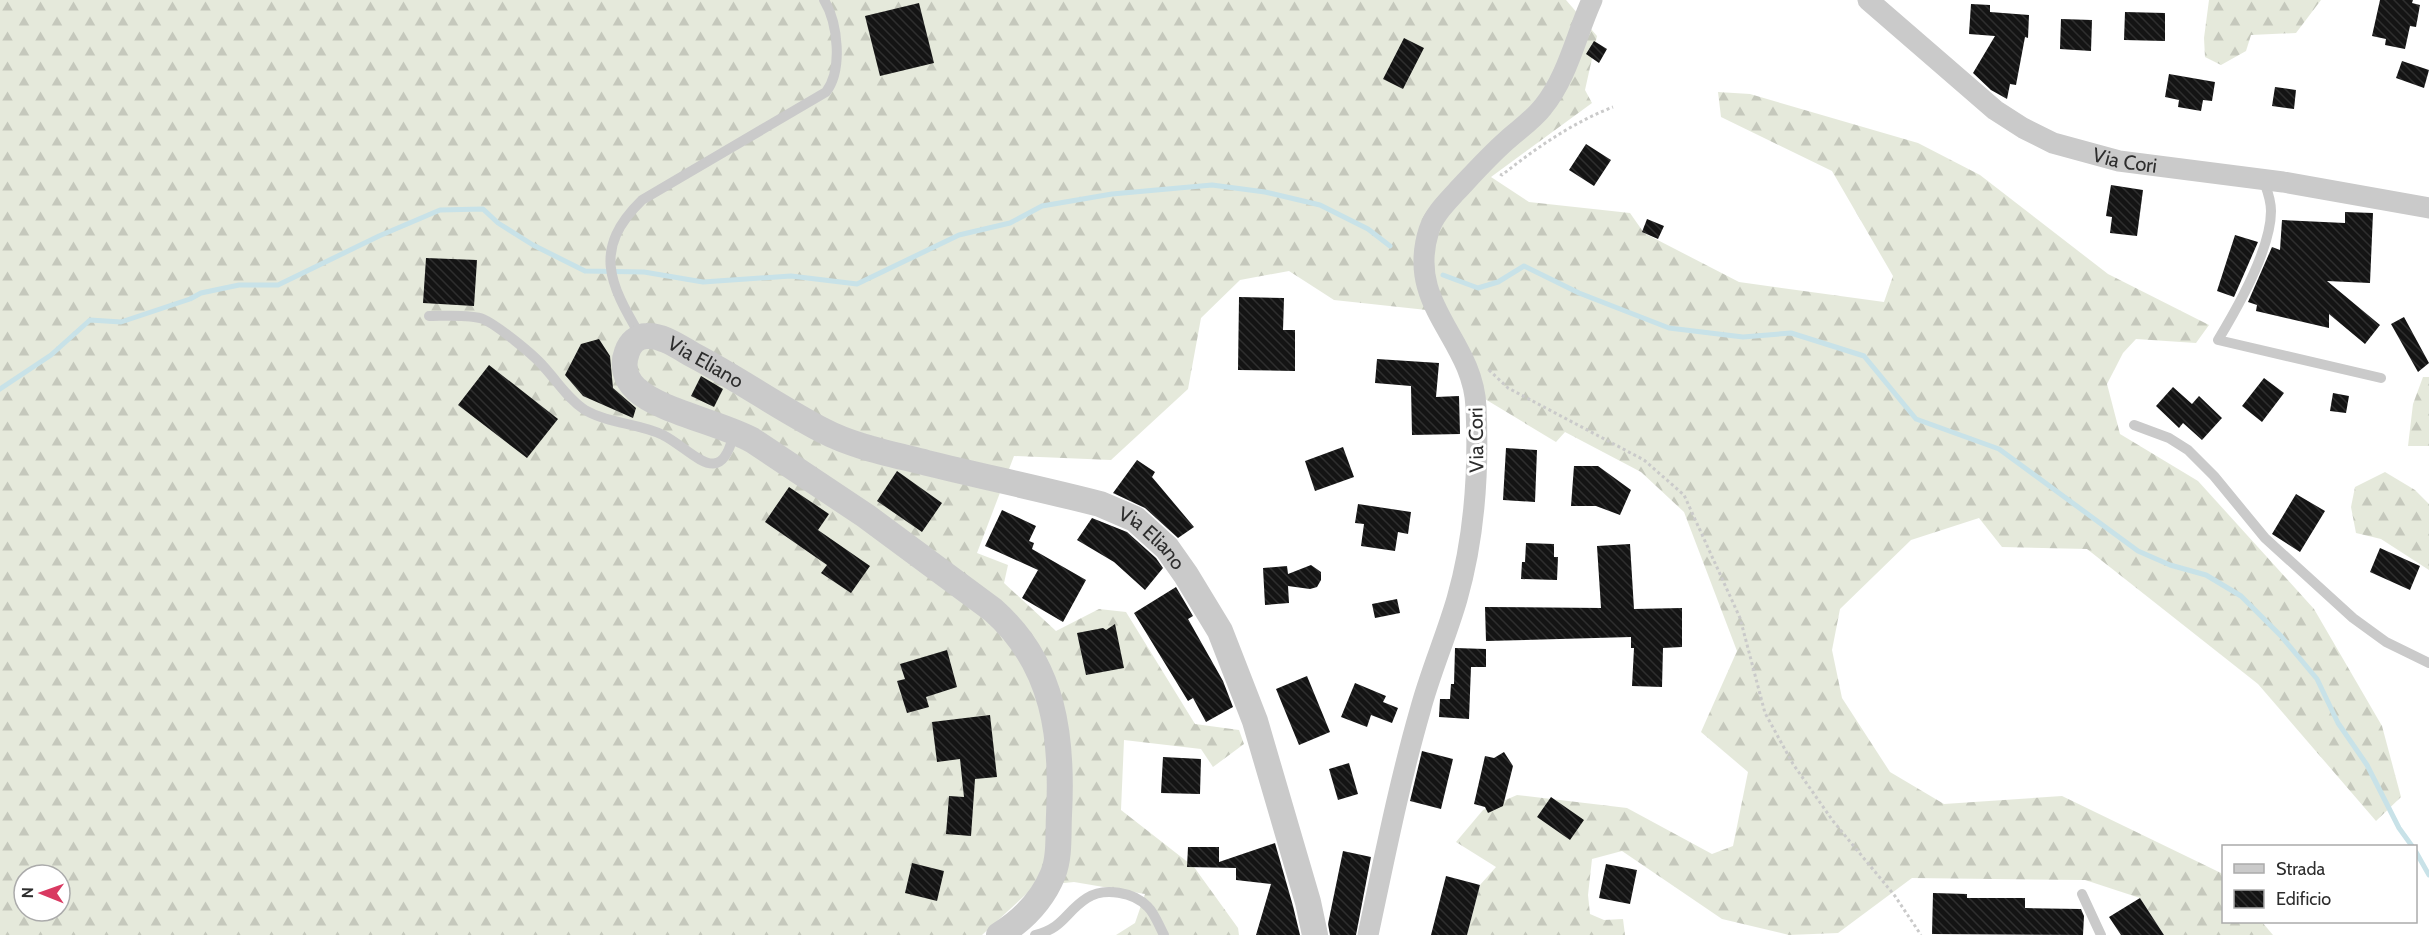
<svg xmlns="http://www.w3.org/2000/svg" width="2429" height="935" viewBox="0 0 2429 935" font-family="Cabin,sans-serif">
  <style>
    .forest { fill: url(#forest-firs); fill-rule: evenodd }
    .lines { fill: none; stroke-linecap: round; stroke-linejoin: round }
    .stream { stroke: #c8e2e8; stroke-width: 5 }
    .building { fill: url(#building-back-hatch) }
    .path { stroke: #cacaca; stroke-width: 3; stroke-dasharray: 3 3; stroke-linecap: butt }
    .service { stroke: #cacaca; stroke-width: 10 }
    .minor { stroke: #cacaca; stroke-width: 21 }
    .tertiary { stroke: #cacaca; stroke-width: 26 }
    .labels { text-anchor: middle; stroke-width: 6; stroke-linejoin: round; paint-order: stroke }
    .street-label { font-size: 20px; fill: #2d2d2d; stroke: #fff }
  </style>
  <defs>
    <pattern id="forest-firs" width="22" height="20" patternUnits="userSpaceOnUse" patternTransform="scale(1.5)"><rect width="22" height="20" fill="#e5e9db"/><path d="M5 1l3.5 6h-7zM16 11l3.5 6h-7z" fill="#c5c8bc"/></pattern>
    <pattern id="building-back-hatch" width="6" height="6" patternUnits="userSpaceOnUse" patternTransform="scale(1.5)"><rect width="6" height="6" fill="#141414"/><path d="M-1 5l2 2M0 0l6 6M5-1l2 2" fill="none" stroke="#2e2e2e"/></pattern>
  </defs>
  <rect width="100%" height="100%" fill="#fff"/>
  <path class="forest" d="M0,0H1566L1597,36L1585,90L1592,103L1491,177L1529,202L1630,213L1644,233L1739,282L1884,302L1893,276L1832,171L1721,117L1718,92L1750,94L1918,143L1980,175L2108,274L2209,325L2196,343L2136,339L2123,353L2107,384L2120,434L2198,481L2314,609L2382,726L2401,797L2376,821L2258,684L2087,549L2002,547L1979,518L1911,540L1840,609L1832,650L1842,698L1890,772L1944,804L2062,796L2221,873L2223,876L2224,922H2262L2273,935H2164L2140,898L2085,880L1912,878L1838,933L1789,935L1722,919L1622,851L1592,859L1588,895L1590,914L1604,920L1623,919L1625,935H1467L1480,885L1496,867L1456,842L1483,810L1517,795L1627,808L1712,854L1733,846L1748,772L1701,732L1737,651L1684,512L1641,472L1565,432L1556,442L1475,393L1436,311L1334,300L1289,271L1240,280L1201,318L1188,389L1111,460L1014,456L977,553L1008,565L1004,583L1056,631L1099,609L1126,612L1195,724L1239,730L1244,744L1213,767L1201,749L1124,740L1121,810L1194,867L1238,928L1239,935H1116L1135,923L1145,894L1074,882L1035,886L982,935H0ZM24,875H60V911H24Z
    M2209,0H2321L2296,33L2251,35L2246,51L2221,65L2205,57L2204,38Z
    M2423,377H2429V446H2408L2413,404Z
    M2385,472L2415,490L2429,504V570L2381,539L2356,533L2351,507L2355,487Z"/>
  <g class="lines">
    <path class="stream" d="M1443,275L1478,288L1498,282L1524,266L1579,293L1669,328L1743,337L1791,333L1864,356L1916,419L1999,449L2138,551L2170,565L2206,575L2241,596L2281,636L2317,679L2338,723L2367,765L2399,828L2412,846
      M0,389L51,355L90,320L121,322L190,299L201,293L239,285H278L379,236L440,210L483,209L498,223L533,245L585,271L644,272L703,282L791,276L857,284L959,235L1010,223L1042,206L1112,194L1212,185L1265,192L1320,205L1368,229L1390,246
      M2416,852L2429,875"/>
  </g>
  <path class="building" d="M2380,0H2413L2412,3L2420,5L2416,27L2410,26L2405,49L2385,45L2386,39L2372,36Z
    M919,3L934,63L880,76L865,16Z
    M1971,4L1990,5V12L2029,15L2028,38L2025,37L2016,85L2010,84L2007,99L1991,90L1973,73L1995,36L1969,34Z
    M2125,12L2165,13V41L2124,40Z
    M2061,19L2092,20L2091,51L2060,49Z
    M1404,38L1424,48L1403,89L1383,79Z
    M1594,41L1607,49L1599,63L1586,54Z
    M2402,61L2429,70L2424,88L2396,78Z
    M2169,74L2215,82L2212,101L2203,100L2201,111L2178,107L2179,100L2165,97Z
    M2275,87L2296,90L2294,109L2272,106Z
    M1586,144L1611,160L1594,186L1569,170Z
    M2111,185L2143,190L2137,236L2110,233L2112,217L2106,216Z
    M2345,212L2373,213L2370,283L2327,281L2380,325L2365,344L2329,314V328L2256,311L2257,305L2248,302L2272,247L2280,250L2282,220L2345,223Z
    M1647,219L1664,226L1658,239L1642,232Z
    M2235,235L2258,242L2234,297L2217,291Z
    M426,258L477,260L474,306L423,303Z
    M1239,297L1284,298L1283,330H1295V371L1238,370Z
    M2404,317L2429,363L2418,372L2391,324Z
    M599,339L610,356L613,388L636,408L633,418L583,396L565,375L581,344Z
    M1377,359L1439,363L1436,397L1459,396L1460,434L1412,435L1411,386L1375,383Z
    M489,365L558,419L527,458L458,405Z
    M701,376L723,389L714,407L691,396Z
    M2264,378L2284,393L2262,422L2242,406Z
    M2173,387L2192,404L2199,396L2222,418L2202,440L2183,423L2179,428L2156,406Z
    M2333,393L2349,396L2346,413L2330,411Z
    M1343,447L1354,477L1315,491L1305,461Z
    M1506,448L1537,450L1535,502L1503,500Z
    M1137,460L1155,472L1152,477L1194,527L1178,538L1145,508L1113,493Z
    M1574,466H1598L1631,490L1620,515L1596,506H1571Z
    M897,471L942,503L922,532L877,501Z
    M789,487L829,514L818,530L870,566L851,593L821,573L827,565L765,522Z
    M2296,494L2325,511L2300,552L2272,534Z
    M1358,504L1411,512L1408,534L1398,532L1395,551L1361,546L1364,524L1355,523Z
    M1002,510L1036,526L1029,541L1034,543L1032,549L1086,580L1063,622L1022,598L1038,570L985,546Z
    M1092,518L1127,532L1156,558L1163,568L1145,590L1114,562L1077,540Z
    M1526,543L1554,544V557H1558L1557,580L1521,579L1522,562H1525Z
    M1630,544L1634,609L1682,608V647L1663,648L1662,687L1632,686L1634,648H1631V637L1486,641L1485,607L1601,608L1597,546Z
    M2380,548L2420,566L2410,590L2370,572Z
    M1311,565L1321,572V580L1317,587L1310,589L1288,586L1289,603L1265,605L1263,568L1287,566L1288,574Z
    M1176,587L1193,616L1188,619L1223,681L1233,707L1206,722L1193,698L1188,701L1134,613Z
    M1397,599L1400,613L1375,618L1372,604Z
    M1115,624L1124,668L1086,675L1077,633L1103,628L1106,630Z
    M1455,648L1486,649V667H1471L1469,719L1439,717L1440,699H1450L1451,684H1454Z
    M947,650L957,687L926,697L929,707L907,713L897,681L905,679L900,664Z
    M1307,676L1330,732L1299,745L1276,689Z
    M1355,683L1386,696L1383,702L1398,708L1392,723L1371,715L1367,727L1341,717Z
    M990,715L997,777L975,779L971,836L946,834L949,796L964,797L960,759L937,762L932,722Z
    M1422,751L1453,759L1441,809L1410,801Z
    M1504,752L1513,766L1503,806L1488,813L1485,807L1474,804L1485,756L1494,758Z
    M1163,757L1201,759L1200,794L1161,793Z
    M1349,763L1358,794L1338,800L1329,769Z
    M1551,797L1584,820L1570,840L1537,817Z
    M1275,843L1293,906L1300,935H1256L1271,884L1236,880V868L1187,867L1188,847H1219V862Z
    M1343,851L1371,857L1356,935H1330L1328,924Z
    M912,863L944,871L937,901L905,893Z
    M1606,864L1637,870L1630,904L1599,898Z
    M1446,876L1480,885L1467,935H1431Z
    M1933,893L1967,894V898H2025V908L2081,909L2084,916L2083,935L1932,934Z
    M2140,898L2164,935H2121L2109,917Z"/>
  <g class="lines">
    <path class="path" d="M1500,174L1502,175C1536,148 1572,123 1613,107
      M1489,370L1508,388L1644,460L1684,495L1740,618L1765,713L1793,764L1833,821L1895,896L1921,935"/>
    <path class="service" d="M2263,179C2267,190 2271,199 2271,211C2271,249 2238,307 2218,340L2381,378
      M429,316C443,316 471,314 483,319C497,325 534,355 544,367C557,381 568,399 585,410C609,424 638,423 663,435C694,451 721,492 734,432
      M641,337C609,283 592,249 642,200L826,92C843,70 838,23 824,0
      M2134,425L2169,438L2188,450L2214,476L2265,538L2353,618L2386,642L2429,663
      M2082,894L2101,935
      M1035,935C1064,928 1065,912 1087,898C1104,887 1134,892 1148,907C1155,914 1159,926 1164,935"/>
    <g class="minor">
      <path id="s1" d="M1868,0L1995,110L2023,128L2053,143L2119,161L2283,182L2429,208"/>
      <path d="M1368,935C1384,860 1399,784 1420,711C1430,673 1446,637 1457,599C1475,536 1479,472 1476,407C1473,338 1405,306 1429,230C1434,215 1445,204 1456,192C1472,175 1488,157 1506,141C1518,130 1533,120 1543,107C1568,76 1576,35 1592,0"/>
    </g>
    <path class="tertiary" id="s2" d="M999,935C1023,920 1042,901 1053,874C1060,856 1058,835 1059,815C1063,738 1055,665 993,610L866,516L752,440C721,423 659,411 636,389C625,379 622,365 627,352C630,343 637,336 647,336C662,335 679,347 693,355C737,378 778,407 822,430C854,447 892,454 927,463C984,477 1042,489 1100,504L1135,519L1167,548L1186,575L1220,631L1255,721L1308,902L1315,935"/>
  </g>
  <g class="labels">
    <g class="street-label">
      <text dy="7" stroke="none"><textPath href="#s1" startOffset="309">Via Cori</textPath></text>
      <text dy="7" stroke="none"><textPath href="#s2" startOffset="921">Via Eliano</textPath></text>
      <text transform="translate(1476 440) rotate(-91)" y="7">Via Cori</text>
      <text dy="7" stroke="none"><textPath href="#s2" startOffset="1407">Via Eliano</textPath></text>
    </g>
  </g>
  <rect x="2222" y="845" width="195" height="78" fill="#ffffff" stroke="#ababab" stroke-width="1.5"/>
  <rect x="2234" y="864" width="30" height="9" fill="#cacaca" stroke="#ababab" stroke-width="1.5"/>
  <text x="2276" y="875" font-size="18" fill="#2d2d2d">Strada</text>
  <rect x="2234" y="890" width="30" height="18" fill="url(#building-back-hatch)" stroke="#ababab" stroke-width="1.5"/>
  <text x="2276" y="905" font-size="18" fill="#2d2d2d">Edificio</text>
  <g transform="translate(42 893) rotate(271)"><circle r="28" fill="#ffffff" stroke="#ababab" stroke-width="1.5"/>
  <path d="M0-4.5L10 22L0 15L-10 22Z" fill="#d93961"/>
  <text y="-9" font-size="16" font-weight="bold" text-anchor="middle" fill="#2d2d2d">N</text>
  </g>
</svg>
